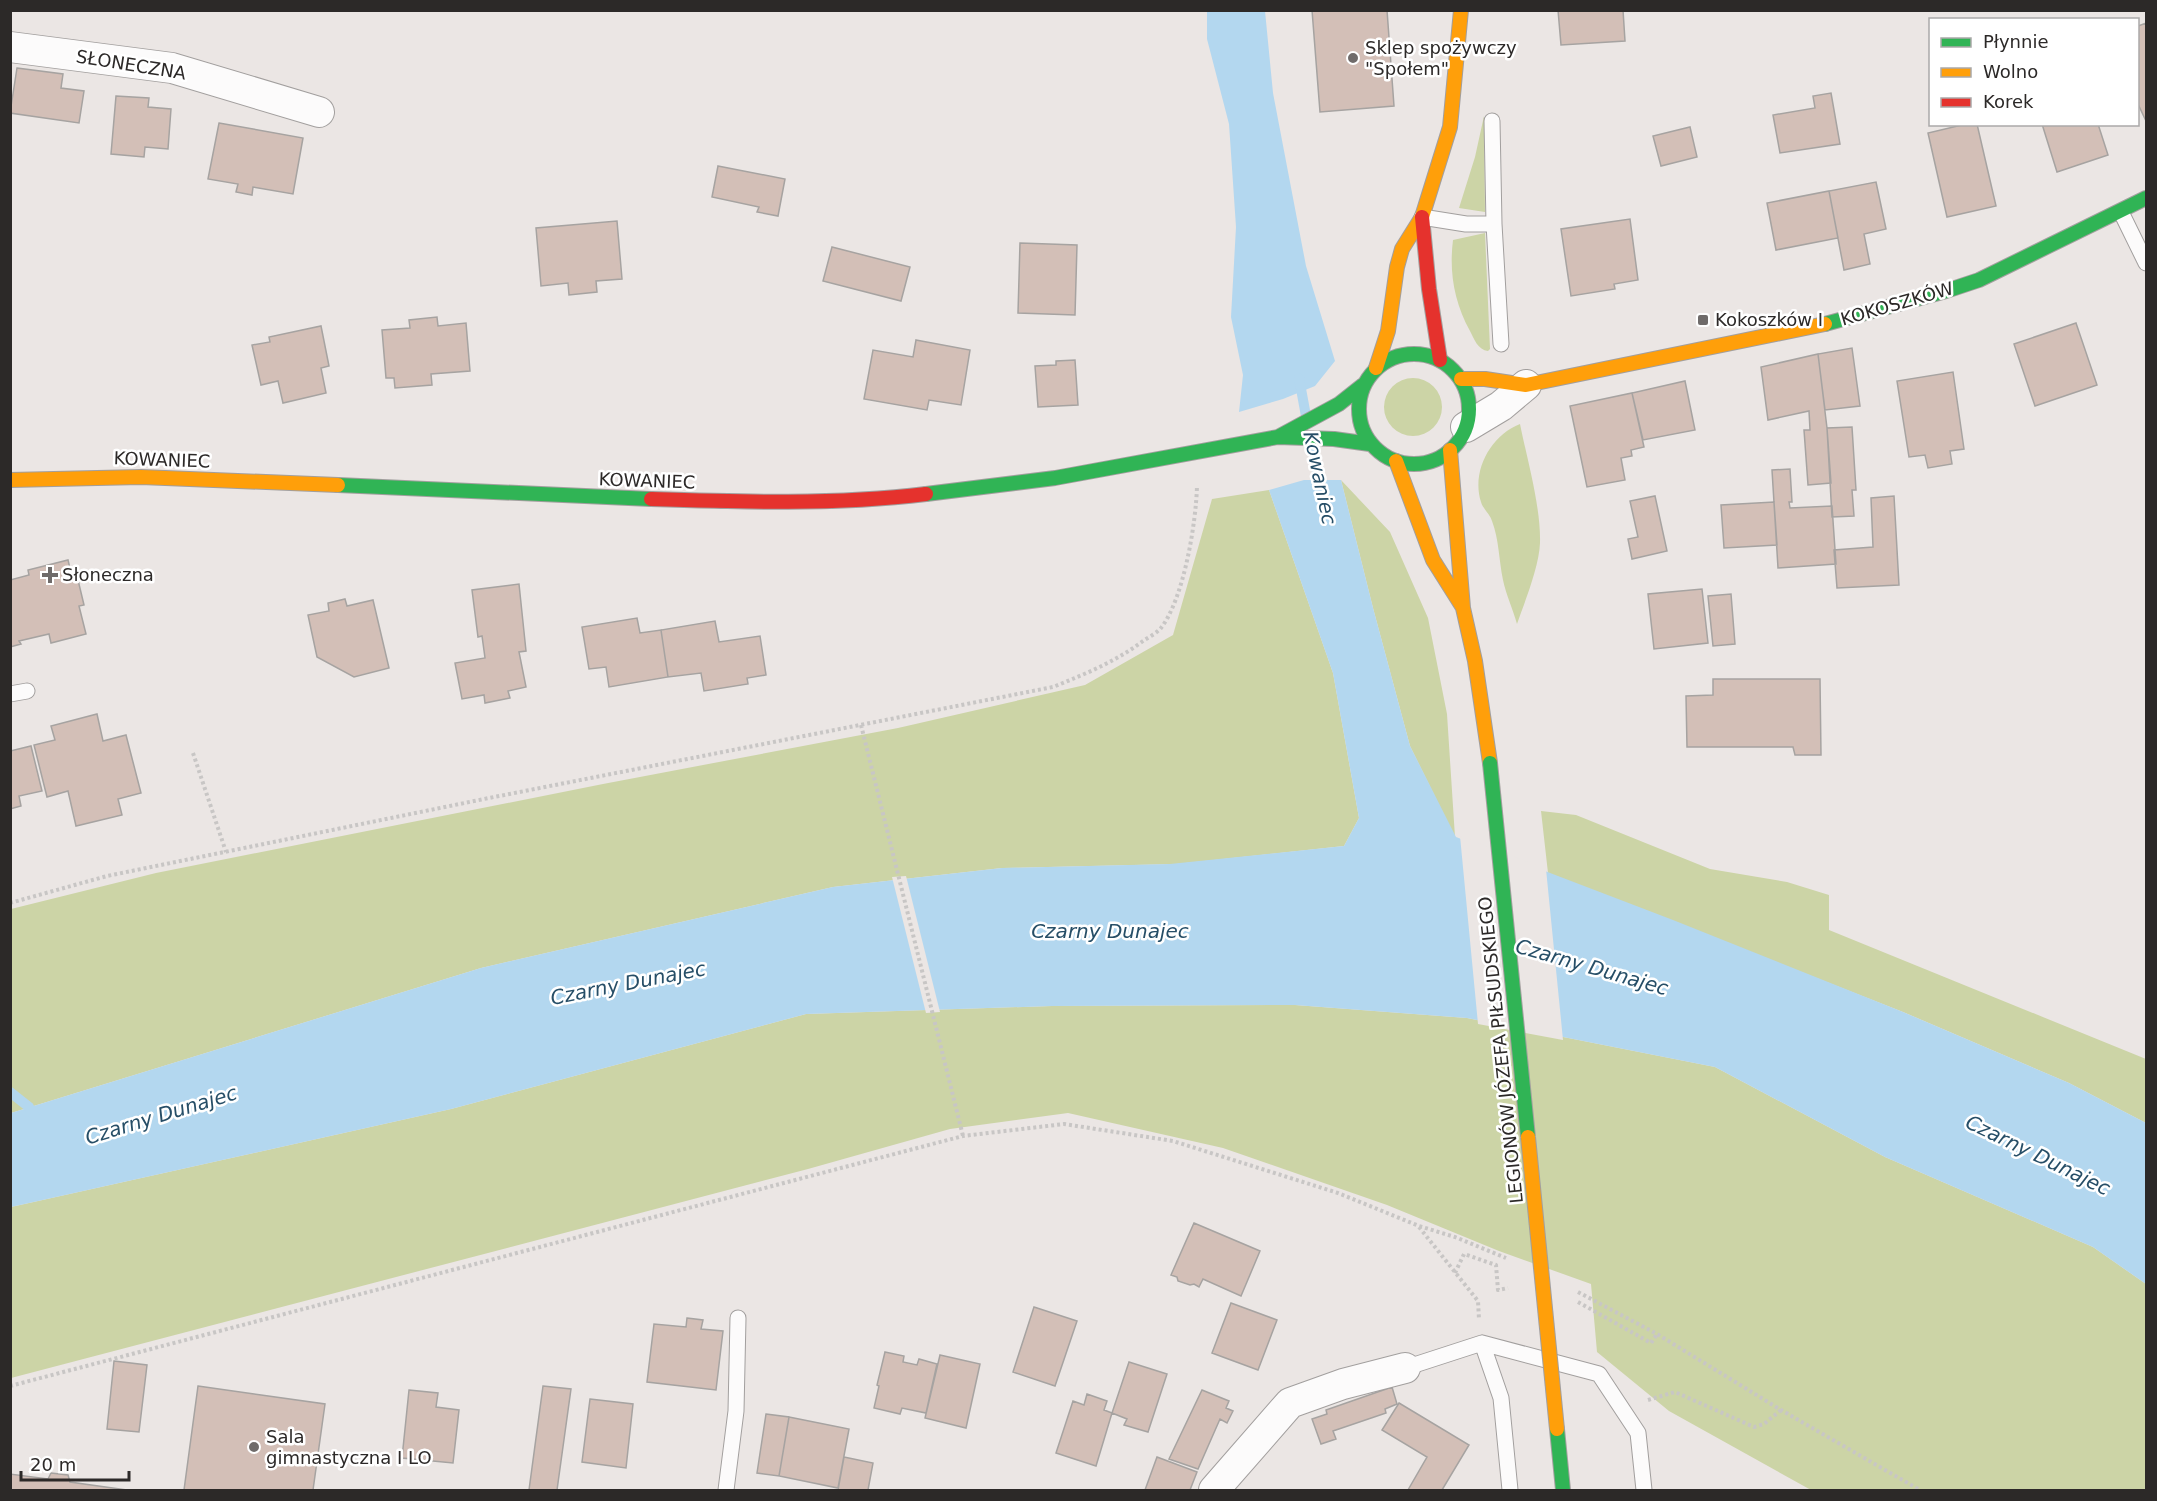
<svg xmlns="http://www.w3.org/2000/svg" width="2157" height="1501" viewBox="0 0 2157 1501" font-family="'DejaVu Sans',sans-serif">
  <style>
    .green { fill: #ccd4a6 }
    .water { fill: #b3d7ef }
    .pier { fill: #ebe6e4 }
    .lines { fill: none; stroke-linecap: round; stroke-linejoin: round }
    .stream { stroke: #b3d7ef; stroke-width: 10 }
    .building { fill: #d3bfb7; stroke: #a6a3a1; stroke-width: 1.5 }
    .lane-casing { stroke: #a29f9e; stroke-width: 17 }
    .street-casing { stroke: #a29f9e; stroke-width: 32 }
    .fast-casing { stroke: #a29f9e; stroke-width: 16 }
    .slow-casing { stroke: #a29f9e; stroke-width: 16 }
    .jam-casing { stroke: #a29f9e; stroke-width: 16 }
    .path { stroke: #c8c6c5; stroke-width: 4; stroke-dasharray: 3 3; stroke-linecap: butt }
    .lane { stroke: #fcfbfb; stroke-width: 15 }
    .street { stroke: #fcfbfb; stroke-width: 30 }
    .fast { stroke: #30b455; stroke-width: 14 }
    .slow { stroke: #ff9f0a; stroke-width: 14 }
    .jam { stroke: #e5322d; stroke-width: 14 }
    .fast-bridge-casing { stroke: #a29f9e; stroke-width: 16; stroke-linecap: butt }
    .slow-bridge-casing { stroke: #a29f9e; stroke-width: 16; stroke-linecap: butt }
    .fast-bridge { stroke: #30b455; stroke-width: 14 }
    .slow-bridge { stroke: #ff9f0a; stroke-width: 14 }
    .poi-dot { fill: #6f6b6a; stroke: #fff; stroke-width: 2 }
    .labels { text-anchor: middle; stroke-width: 5; stroke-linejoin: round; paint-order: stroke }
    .poi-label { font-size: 18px; fill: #2c2928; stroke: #fff; text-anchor: start }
    .street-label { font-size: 18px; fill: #2c2928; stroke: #fff }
    .water-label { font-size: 20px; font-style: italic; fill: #264e67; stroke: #fff }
  </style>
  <rect width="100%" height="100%" fill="#ebe6e4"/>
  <path class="green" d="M1484,116L1485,212L1459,208L1475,157Z
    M1485,233L1490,349L1488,351C1478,350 1474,339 1470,331C1454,302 1449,272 1453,240Z
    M1384 407a29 29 0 1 1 58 0a29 29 0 1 1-58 0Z
    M1520,424C1527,459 1541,507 1540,543C1539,567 1525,601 1517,624C1513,609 1506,595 1503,580C1499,561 1499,539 1492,521C1490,514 1483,509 1481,502C1471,471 1491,435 1520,424Z
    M1341,480L1390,532L1428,618L1447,714L1455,837L1410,746L1373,608Z
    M1269,490L1333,673L1359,818L1344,846L1177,864L1002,868L833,887L481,968L11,1113V909L156,873L603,784L898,728L1085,685L1173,635L1212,499Z
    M1541,811L1576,815L1710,869L1787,882L1829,895V930L2146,1059V1123L2069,1083L1903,1012L1548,873Z
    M1295,1005L1467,1018L1715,1067L1885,1157L2093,1247L2146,1284V1490H1811L1669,1411L1597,1352L1591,1284L1499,1251L1387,1205L1223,1148L1068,1113L950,1129L808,1169L11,1378V1207L451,1109L806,1014L1052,1006Z"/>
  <path class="water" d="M1207,11H1265L1273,93L1306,266L1335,361L1315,386L1283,399L1239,412L1243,375L1231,317L1236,227L1229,124L1207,39Z
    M1304,480H1341L1373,608L1410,746L1456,837L1673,920L1903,1012L2069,1083L2146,1123V1284L2093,1247L1885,1157L1715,1067L1467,1018L1295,1005L1052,1006L806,1014L451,1109L11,1207V1113L481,968L833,887L1002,868L1170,864L1344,846L1359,818L1333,673L1269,490Z"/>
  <path class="pier" d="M1460,836L1546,869L1563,1040L1478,1024Z
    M906,876L940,1012L926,1013L892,877Z"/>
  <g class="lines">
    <path class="stream" d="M1299,378L1306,416
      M1312,443L1321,493
      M10,1092L29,1107L35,1117"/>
  </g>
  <path class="building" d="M1312,10H1387L1394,106L1320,112Z
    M1558,10H1623L1625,41L1561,45Z
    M2146,23V121L2138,104V26Z
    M17,68L63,74L61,88L84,91L79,123L10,113Z
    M1831,93L1840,144L1780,153L1773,115L1815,108L1813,96Z
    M116,96L149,98L148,107L171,109L168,149L145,147L144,157L111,154Z
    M219,123L303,138L293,194L253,187L252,195L236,192L238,184L208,179Z
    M1966,124H1977L1996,206L1947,217L1928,133Z
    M2042,124H2098L2108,155L2057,172Z
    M1690,127L1697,157L1661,166L1653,136Z
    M718,166L785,179L778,216L757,212L759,207L712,197Z
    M1876,182L1886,229L1864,234L1870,264L1844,270L1829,191Z
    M1829,191L1838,238L1776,250L1767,203Z
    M1630,219L1638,280L1614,284L1615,289L1571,296L1561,229Z
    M617,221L622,279L596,281L597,292L569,295L568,283L541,286L536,228Z
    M1020,243L1077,245L1075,315L1018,313Z
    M832,247L910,267L901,301L823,281Z
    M437,317L438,326L466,323L470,371L431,374L432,385L395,388L394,378H386L382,330L410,328L409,320Z
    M2076,323L2097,385L2035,406L2014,344Z
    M321,326L329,366L321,368L326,393L283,403L278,381L261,385L252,345L270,342L269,337Z
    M916,340L970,350L961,405L929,400L927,410L864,399L873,350L913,357Z
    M1852,348L1860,406L1825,410L1818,354Z
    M1818,354L1827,428L1831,483L1808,485L1804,430H1810L1809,411L1768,420L1761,367Z
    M1075,360L1078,405L1038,407L1035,366L1056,365V361Z
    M1953,372L1964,449L1950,451L1952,464L1928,468L1925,455L1909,457L1897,381Z
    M1685,381L1695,430L1643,440L1632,393Z
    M1632,393L1644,447L1631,450L1632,456L1621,458L1625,480L1587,487L1570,406Z
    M1852,427L1856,490H1852L1854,516L1832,517L1827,428Z
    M1790,469L1792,502H1789L1790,508L1832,506L1836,564L1778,568L1772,470Z
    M1655,496L1667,551L1632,559L1628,539L1638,537L1630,501Z
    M1894,496L1899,585L1837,588L1834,550L1873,547L1871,498Z
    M1774,502L1777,545L1724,548L1721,505Z
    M68,560L73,581L78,580L84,605L79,606L86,634L51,643L49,634L19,641L21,644L10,647V580L29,575L28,570Z
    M519,584L526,651L519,652L526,687L508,691L510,698L485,703L484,695L462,699L455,663L485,658L482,636L478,637L472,590Z
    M1702,589L1708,643L1654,649L1648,594Z
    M1731,594L1735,644L1713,646L1708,596Z
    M345,599L347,606L373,600L389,668L354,677L317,657L308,615L329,611L328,603Z
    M637,618L640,633L661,630L668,677L609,687L606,667L589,669L582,627Z
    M715,621L719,642L760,636L766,675L747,678L748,684L704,691L701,673L668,677L661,630Z
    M1713,679H1820L1821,755H1795L1793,747H1687L1686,696L1713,695Z
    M97,714L103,741L126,735L141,793L118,799L122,815L76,826L68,791L47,797L34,745L55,740L51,726Z
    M31,746L42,791L19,796L21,806L10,809V751Z
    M1194,1223L1260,1251L1241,1296L1203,1279L1199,1287L1194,1284L1190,1285L1178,1281L1177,1277L1171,1275Z
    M1231,1303L1277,1320L1258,1370L1212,1353Z
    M1034,1307L1077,1321L1055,1386L1013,1372Z
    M687,1318L703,1320L701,1329L723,1331L716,1390L647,1382L654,1324L686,1327Z
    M885,1352L904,1356L903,1362L917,1365L919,1359L937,1364L926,1413L902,1408L900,1414L874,1408L879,1386L877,1385Z
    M940,1355L980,1364L966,1428L925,1418Z
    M114,1361L147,1365L139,1432L107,1429Z
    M1129,1362L1167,1374L1148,1432L1124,1425L1127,1419L1112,1413Z
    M198,1386L325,1404L313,1490H184Z
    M543,1386L571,1389L557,1490H529Z
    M1392,1387L1397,1404L1385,1409L1386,1413L1333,1431L1336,1439L1321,1444L1312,1419L1327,1414L1326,1410Z
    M409,1390L438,1393L436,1407L459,1410L453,1463L402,1458Z
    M1202,1390L1229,1401L1226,1408L1233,1411L1227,1423L1220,1419L1198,1469L1169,1459Z
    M1087,1394L1107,1401L1104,1410L1112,1413L1096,1466L1056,1453L1073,1401L1084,1405Z
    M590,1399L633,1404L626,1468L582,1462Z
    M1399,1403L1469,1445L1442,1490H1408L1427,1457L1382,1430Z
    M766,1414L789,1417L779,1476L757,1473Z
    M789,1417L849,1429L838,1488L779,1476Z
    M844,1457L873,1463L868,1490H838Z
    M1157,1457L1197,1472L1190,1490H1145Z
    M51,1473L68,1475L70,1482L127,1490H10V1474L48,1479Z"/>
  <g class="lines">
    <g class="lane-casing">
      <path id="lane" d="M1492,121L1494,224L1501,344
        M2121,212L2146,263
        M1422,217L1466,224H1494
        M10,694L27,691
        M1482,1343L1501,1398L1510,1490
        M1405,1368L1482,1343L1599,1374L1638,1433L1644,1490
        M726,1490L736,1411L738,1318"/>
    </g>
    <g class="street-casing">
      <path id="street" d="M10,47L172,68L319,112
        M1466,427L1501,406L1526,385
        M1214,1490L1290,1403L1343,1384L1405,1368"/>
    </g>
    <g class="fast-casing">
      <path id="fast" d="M1825,324L1946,291L1979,280L2146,198
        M1359 409a55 55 0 1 1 110 0a55 55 0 1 1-110 0Z
        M1278,437L1339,404L1363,385
        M338,485L651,499
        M926,494L1055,478L1278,437L1334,439L1370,444
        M1557,1429L1563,1490"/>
    </g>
    <g class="slow-casing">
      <path id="slow" d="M1376,368L1388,331L1397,267L1402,249L1422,217L1450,127L1461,10
        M1461,379H1485L1526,385L1825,324
        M1450,450L1463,608L1475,661L1490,763
        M1396,461L1433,560L1462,606
        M10,480L141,477L338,485"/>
    </g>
    <g class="jam-casing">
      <path id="jam" d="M1422,217L1429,289L1440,360
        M651,499C742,502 835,505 926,494"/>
    </g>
    <path class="path" d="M861,725L963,1136
      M193,753L226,852
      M10,903L107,876L484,799L1053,687C1085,674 1115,662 1143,641C1149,637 1157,633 1161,628C1184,598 1196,523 1197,486
      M1419,1227L1478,1301L1479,1319
      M1455,1273L1464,1254L1496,1265L1498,1290L1508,1288
      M1578,1292L1657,1334L1781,1410L1920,1490
      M1578,1302L1651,1343L1657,1334
      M10,1386L963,1136L1064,1124L1173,1141L1338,1193L1419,1226L1455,1237L1506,1258
      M1648,1400L1675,1392L1754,1427L1764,1424L1781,1410"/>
    <use href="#lane" class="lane"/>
    <use href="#street" class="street"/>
    <use href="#fast" class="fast"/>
    <use href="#slow" class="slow"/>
    <use href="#jam" class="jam"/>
    <g class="fast-bridge-casing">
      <path id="fast-bridge" d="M1490,763L1528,1137"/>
    </g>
    <g class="slow-bridge-casing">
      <path id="slow-bridge" d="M1528,1137L1557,1429"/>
    </g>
    <use href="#fast-bridge" class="fast-bridge"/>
    <use href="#slow-bridge" class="slow-bridge"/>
  </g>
  <g class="poi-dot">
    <circle cx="1353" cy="58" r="6"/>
    <rect x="1697" y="314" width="12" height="12" rx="3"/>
    <path d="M47 566h6v6h6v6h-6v6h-6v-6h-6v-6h6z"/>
    <circle cx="254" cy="1447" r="6"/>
  </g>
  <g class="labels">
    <g class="poi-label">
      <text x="1365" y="54">Sklep spożywczy<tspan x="1365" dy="21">"Społem"</tspan></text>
      <text x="1715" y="326">Kokoszków I</text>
      <text x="62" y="581">Słoneczna</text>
      <text x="266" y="1443">Sala<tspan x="266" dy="21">gimnastyczna I LO</tspan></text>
    </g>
    <g class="street-label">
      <text transform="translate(131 65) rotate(9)" y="6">SŁONECZNA</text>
      <text transform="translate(1897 304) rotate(-16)" y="6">KOKOSZKÓW</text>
      <text transform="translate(162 460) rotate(2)" y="6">KOWANIEC</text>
      <text transform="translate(647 481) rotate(2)" y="6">KOWANIEC</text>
      <text transform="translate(1501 1050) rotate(-96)" y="6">LEGIONÓW JÓZEFA PIŁSUDSKIEGO</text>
    </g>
    <g class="water-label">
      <text transform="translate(1320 478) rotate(78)" y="7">Kowaniec</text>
      <text x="1110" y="938">Czarny Dunajec</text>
      <text transform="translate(1592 967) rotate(16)" y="7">Czarny Dunajec</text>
      <text transform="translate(628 983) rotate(-11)" y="7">Czarny Dunajec</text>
      <text transform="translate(161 1115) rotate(-17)" y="7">Czarny Dunajec</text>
      <text transform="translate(2038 1155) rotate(26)" y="7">Czarny Dunajec</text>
    </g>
  </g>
  <rect width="2157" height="1501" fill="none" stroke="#2c2928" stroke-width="24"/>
  <rect x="1929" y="18" width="210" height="108" fill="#ffffff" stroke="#aba9a9" stroke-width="1.5"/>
  <rect x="1941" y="38" width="30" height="9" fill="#30b455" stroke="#aba9a9" stroke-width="1.5"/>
  <text x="1983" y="48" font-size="18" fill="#2c2928">Płynnie</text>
  <rect x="1941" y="68" width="30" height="9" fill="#ff9f0a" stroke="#aba9a9" stroke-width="1.5"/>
  <text x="1983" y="78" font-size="18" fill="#2c2928">Wolno</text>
  <rect x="1941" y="98" width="30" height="9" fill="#e5322d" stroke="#aba9a9" stroke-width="1.5"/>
  <text x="1983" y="108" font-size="18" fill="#2c2928">Korek</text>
  <path d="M21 1471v9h108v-9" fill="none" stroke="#2c2928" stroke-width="3"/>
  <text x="30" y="1471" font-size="18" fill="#2c2928" stroke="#ffffff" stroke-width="4.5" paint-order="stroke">20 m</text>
</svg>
